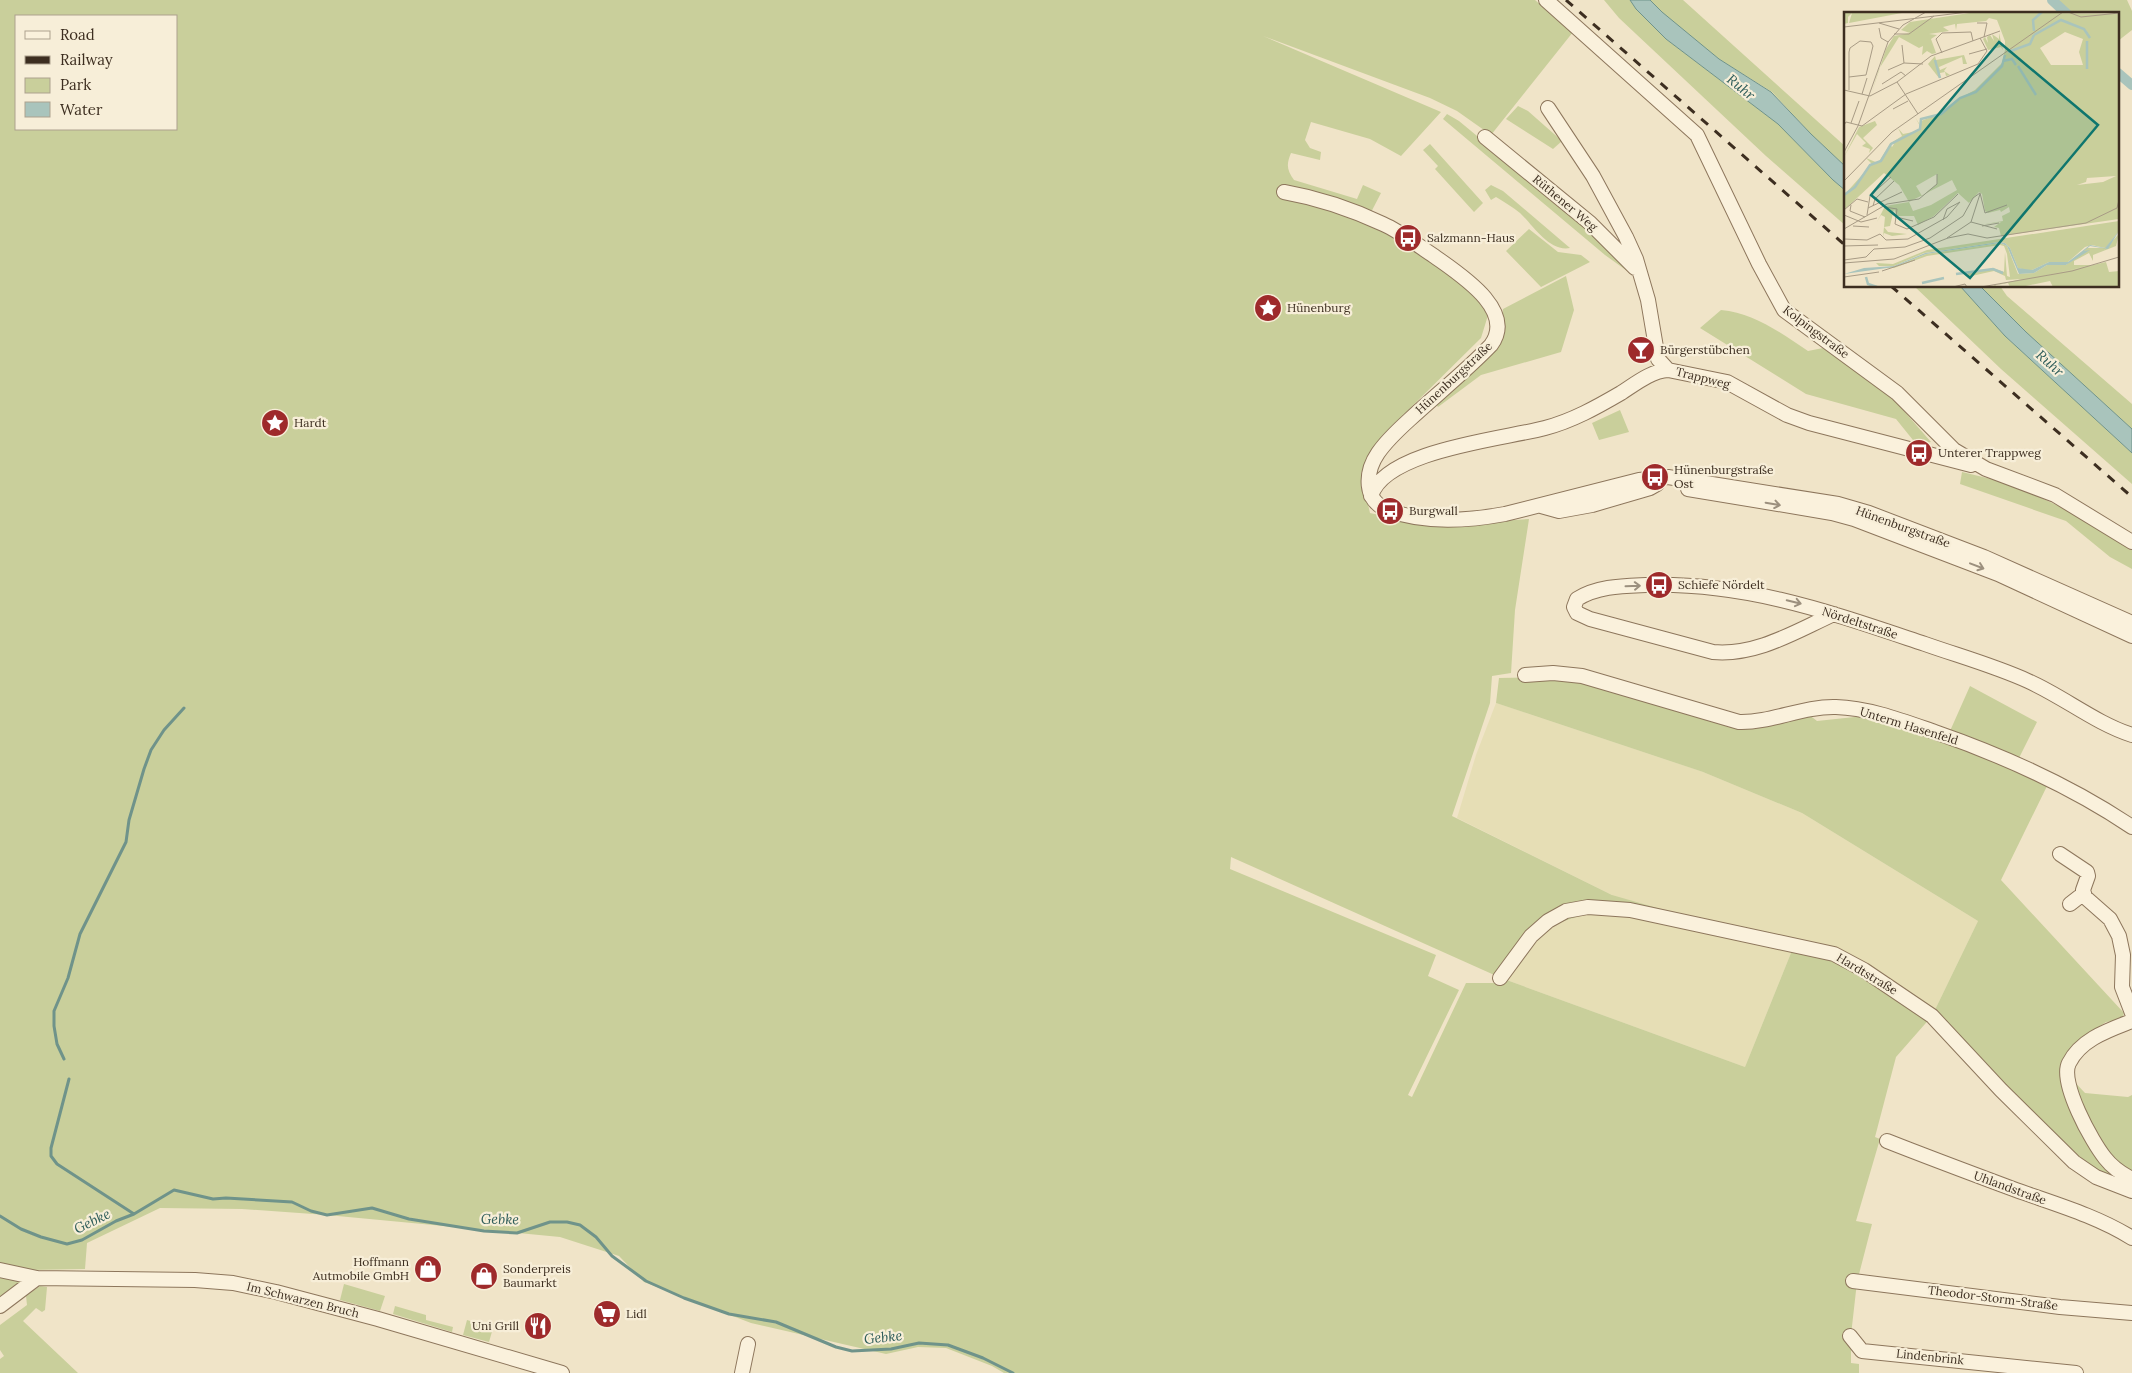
<svg xmlns="http://www.w3.org/2000/svg" width="2132" height="1373" viewBox="0 0 2132 1373" font-family="Lora,serif">
  <style>
    .farmland { fill: #e6deb5 }
    .green { fill: #c9cf9b; fill-rule: evenodd }
    .water { fill: #a9c4bc; stroke: #6f938a }
    .lines { fill: none; stroke-linecap: round; stroke-linejoin: round }
    .stream { stroke: #6f938a; stroke-width: 3 }
    .canal { stroke: #a9c4bc; stroke-width: 10 }
    .minor-casing { stroke: #8d765c; stroke-width: 16 }
    .minor { stroke: #faf1dc; stroke-width: 14 }
    .rail { stroke: #3d2e20; stroke-width: 3; stroke-dasharray: 9 9; stroke-linecap: butt }
    .oneway { stroke: #9c907e }
    .labels { text-anchor: middle; stroke-width: 4.5; stroke-linejoin: round; paint-order: stroke }
    .street-label { font-size: 12px; fill: #3d2e20; stroke: #f7eed8 }
    .poi-label { font-size: 12px; fill: #3d2e20; stroke: #f7eed8; text-anchor: start }
    .water-label { font-size: 14px; font-style: italic; fill: #2f5d5a; stroke: #f7eed8 }
    .inset-river { fill: none; stroke: #a9c4bc; stroke-width: 2.5 }
    .inset-road { fill: none; stroke: #a89b85; stroke-width: 1 }
    .view { fill: #0f766e; fill-opacity: 0.15; stroke: #0f766e; stroke-width: 2.5 }
    .inset-edge { fill: none; stroke: #3d2e20; stroke-width: 2.5 }
  </style>
  <rect width="100%" height="100%" fill="#f0e4c8"/>
  <path class="farmland" d="M1496,703L1703,772L1802,813L1978,921L1932,1016L1793,948L1745,1067L1501,978L1552,925L1586,914H1609L1612,895L1457,818L1476,755Z"/>
  <path class="green" d="M0,0H1535L1573,32L1491,135L1457,111L1430,98L1263,36L1441,112L1401,156L1370,139L1311,122L1305,140L1310,148L1321,152L1320,160L1291,153C1286,165 1287,170 1294,180L1357,199L1363,185L1381,193L1366,222L1392,233L1475,293L1489,312L1481,338L1382,436L1361,473L1370,513L1406,521L1438,525L1529,519L1515,610L1511,673L1492,676L1490,703L1452,816L1612,895L1831,958L1932,1016L1978,921L1802,813L1703,772L1496,703L1499,678L1569,677L1746,728L1808,714L1817,721L1864,716L1961,746L2048,784L2001,880L2124,1013L2122,1020L2106,1022L2085,1036L2070,1050L2060,1075L2070,1077L2085,1093L2128,1097L2132,1095V1182L2123,1184L2084,1163L1932,1016L1896,1057L1875,1137L1880,1139L1856,1221L1872,1224L1857,1282L1851,1335V1363L1859,1364V1373H1004L992,1366L946,1348L918,1347L886,1354L751,1323L644,1282L619,1256L560,1237L327,1215L242,1209L160,1208L87,1243L85,1269L29,1270L15,1289L0,1299ZM16,16H176V129H16ZM1231,857L1501,978L1500,983H1466L1412,1097L1408,1095L1459,990L1428,976L1436,955L1230,869ZM1586,914C1654,913 1727,934 1793,948L1745,1067L1501,978L1552,925Z
    M1604,0H1630L1636,9L1666,39L1778,124L1833,180L1846,191V226L1766,156L1619,18Z
    M1650,0H1683L1846,147V167L1811,134L1772,92L1719,59L1661,12Z
    M2058,0H2127L2132,11V30L2118,41V14H2072Z
    M1518,106L1528,111L1562,141L1553,149L1506,119Z
    M1447,114L1459,121L1582,223L1631,268L1630,273L1605,255L1443,119Z
    M1430,144L1483,203L1474,212L1435,169L1438,166L1423,150Z
    M1491,185L1503,191L1570,248C1549,252 1533,225 1520,213C1513,207 1504,202 1496,197L1491,200L1485,190Z
    M1529,229L1558,252L1581,255L1590,262L1541,287L1506,251Z
    M1566,276L1574,310L1561,352L1481,375L1438,407L1433,400L1502,334L1503,309Z
    M1914,286H1960L2005,336L2132,453V484L2001,369Z
    M1980,286H2000L2007,296L2132,404V429L2026,332Z
    M1721,310C1754,313 1781,333 1808,351L1823,348L1868,378L1897,403L1931,442L1917,445L1896,419L1806,394L1700,328Z
    M1620,410L1629,432L1599,440L1592,423Z
    M1962,472L2012,484L2069,511L2132,549V569L2110,557L2066,521L1960,484Z
    M1970,686L2037,722L2019,758L1950,731Z
    M344,1284L385,1296L380,1311L340,1300Z
    M40,1286L47,1287L45,1310L42,1312L36,1308L23,1321L78,1373H0V1359L4,1356L0,1350V1325L27,1305L26,1296Z
    M395,1306L426,1315V1320L453,1327L452,1332L393,1314Z
    M467,1320L493,1328L489,1342L463,1335Z"/>
  <path class="water" d="M1630,0H1650L1662,12L1719,59L1771,92L1811,134L1846,167V191L1833,180L1778,124L1666,39L1636,9Z
    M1960,286H1980L2026,332L2132,429V453L2005,336Z"/>
  <g class="lines">
    <path class="stream" d="M64,1059L57,1044L54,1026V1011L68,978L80,934L126,842L129,820L144,769L151,750L164,730L184,708
      M69,1079L51,1148V1156L57,1164L134,1214
      M0,1216L21,1229L41,1237L67,1244L82,1240L116,1221L134,1214L174,1190L213,1199L226,1198L292,1202L311,1211L327,1215L372,1208L409,1219L484,1231L517,1233L550,1222H567L580,1225L596,1237L612,1256L646,1281L684,1298L729,1314L776,1322L836,1347L852,1351L891,1349L919,1343L948,1345L983,1358L1013,1373"/>
    <path class="canal" d="M2052,0L2067,14
      M2118,73L2132,85"/>
    <g class="minor-casing">
      <path id="minor" d="M1546,0L1697,135L1759,264L1784,310L1897,393L1954,450L1986,469L2055,495L2132,542
        M1548,108L1593,176L1626,237L1636,259L1648,300L1658,359L1668,370L1727,382L1787,415L1809,423L1971,465
        M1485,137L1590,223L1635,268
        M1284,192C1318,198 1351,209 1383,224C1401,232 1417,245 1434,256C1459,274 1517,310 1491,345C1465,372 1436,395 1409,420C1398,430 1387,440 1378,453C1365,472 1363,501 1388,510C1425,524 1467,521 1505,514L1639,480L1668,477L1838,504L1869,513L1984,557L2132,623
        M1688,489L1832,513L1854,519L1998,574L2132,636
        M1371,496C1385,450 1504,439 1545,428C1572,421 1597,407 1621,393C1635,384 1651,371 1668,370
        M1541,506L1559,511L1592,505L1650,488L1657,484L1660,477
        M1834,614C1796,631 1757,656 1713,652L1590,619L1577,613L1574,607L1577,599C1598,586 1623,586 1646,585C1747,582 1832,613 1925,644C1959,656 1995,666 2028,681C2064,697 2095,723 2132,735
        M1525,675L1553,673L1582,676L1739,722C1771,723 1803,706 1836,707C1869,708 1903,721 1935,732C2004,756 2071,786 2132,827
        M2060,854L2087,872L2088,876L2083,890L2085,897L2110,919L2119,936L2123,955L2122,987L2132,1013
        M2070,904L2079,897H2085
        M1500,978L1531,936L1548,921L1566,911L1588,907L1630,910L1834,954L1864,970L1932,1016L2001,1090L2074,1162L2096,1177L2132,1191
        M2132,1021C2109,1030 2081,1039 2069,1063C2059,1082 2092,1142 2105,1158C2112,1167 2122,1174 2132,1179
        M1887,1141C1930,1158 1973,1174 2016,1190C2055,1204 2097,1216 2132,1238
        M0,1270L37,1278L195,1280L233,1283L276,1292L378,1319L562,1373
        M1853,1281L2060,1307L2132,1313
        M0,1306L37,1278
        M1850,1336L1862,1351L2076,1373
        M742,1373L748,1344"/>
    </g>
    <use href="#minor" class="minor"/>
    <path class="rail" d="M1566,0L1846,246
      M1891,286L2132,497"/>
  </g>
  <defs><path id="oneway-shaft" d="M-6 0H5M1.5-3L5.5 0L1.5 3" fill="none" stroke-width="1.6" stroke-linecap="round" stroke-linejoin="round" transform="scale(1.25)"/></defs>
  <g class="oneway">
    <use href="#oneway-shaft" transform="translate(1773 504) rotate(10)"/>
    <use href="#oneway-shaft" transform="translate(1977 566) rotate(21)"/>
    <use href="#oneway-shaft" transform="translate(1633 586) rotate(-2)"/>
    <use href="#oneway-shaft" transform="translate(1794 602) rotate(14)"/>
  </g>
  <defs>
    <g id="bus-disc" transform="scale(1.4375)"><circle r="9.5" fill="#9e2a2b" stroke="#f7eed8"/><path d="M-5-6H5V4H4V6H2V4H-2V6H-4V4H-5ZM-3.5-4V0h7V-4ZM-3.5 1.2v1.5H-2V1.2ZM2 1.2v1.5H3.5V1.2Z" fill="#fff"/></g>
    <g id="sight-disc" transform="scale(1.4375)"><circle r="9.5" fill="#9e2a2b" stroke="#f7eed8"/><path d="M0-6L1.8-2.2L6-1.7L2.9 1.2L3.7 5.4L0 3.3L-3.7 5.4L-2.9 1.2L-6-1.7L-1.8-2.2Z" fill="#fff"/></g>
    <g id="bar-disc" transform="scale(1.4375)"><circle r="9.5" fill="#9e2a2b" stroke="#f7eed8"/><path d="M-6-5H6L.8 .8V4.5H3.5V6h-7V4.5H-.8V.8Z" fill="#fff"/></g>
    <g id="shop-disc" transform="scale(1.4375)"><circle r="9.5" fill="#9e2a2b" stroke="#f7eed8"/><path d="M-5-2.5h2.3a2.7 3.5 0 0 1 5.4 0H5L5.5 6h-11ZM-1.5-2.5h3a1.5 2.3 0 0 0-3 0Z" fill="#fff"/></g>
    <g id="supermarket-disc" transform="scale(1.4375)"><circle r="9.5" fill="#9e2a2b" stroke="#f7eed8"/><path d="M-6-5.5h2.5l.6 2H6L4.5 2H-2.5L-4.4-4H-6ZM-1.5 3.2a1.3 1.3 0 1 0 .1 0ZM3 3.2a1.3 1.3 0 1 0 .1 0Z" fill="#fff"/></g>
    <g id="restaurant-disc" transform="scale(1.4375)"><circle r="9.5" fill="#9e2a2b" stroke="#f7eed8"/><path d="M-5-6h1v4h1v-4h1v4h1v-4h1v5L-1.5 .5V6h-2V.5L-5-1ZM5-6V6H3V1.5H1.5Q1.5-4 5-6Z" fill="#fff"/></g>
  </defs>
  <g fill-rule="evenodd">
    <use href="#bus-disc" x="1408" y="238"/>
    <use href="#sight-disc" x="1268" y="308"/>
    <use href="#bar-disc" x="1641" y="350"/>
    <use href="#sight-disc" x="275" y="423"/>
    <use href="#bus-disc" x="1919" y="453"/>
    <use href="#bus-disc" x="1655" y="477"/>
    <use href="#bus-disc" x="1390" y="511"/>
    <use href="#bus-disc" x="1659" y="585"/>
    <use href="#shop-disc" x="428" y="1269"/>
    <use href="#shop-disc" x="484" y="1276"/>
    <use href="#supermarket-disc" x="607" y="1314"/>
    <use href="#restaurant-disc" x="538" y="1326"/>
  </g>
  <g class="labels">
    <g class="street-label">
      <text transform="translate(1565 203) rotate(40)" y="4">Rüthener Weg</text>
      <text transform="translate(1816 332) rotate(37)" y="4">Kolpingstraße</text>
      <text transform="translate(1454 378) rotate(-43)" y="4">Hünenburgstraße</text>
      <text transform="translate(1703 378) rotate(14)" y="4">Trappweg</text>
      <text transform="translate(1903 527) rotate(20)" y="4">Hünenburgstraße</text>
      <text transform="translate(1860 623) rotate(18)" y="4">Nördeltstraße</text>
      <text transform="translate(1909 726) rotate(17)" y="4">Unterm Hasenfeld</text>
      <text transform="translate(1867 974) rotate(31)" y="4">Hardtstraße</text>
      <text transform="translate(2010 1188) rotate(20)" y="4">Uhlandstraße</text>
      <text transform="translate(1993 1298) rotate(7)" y="4">Theodor-Storm-Straße</text>
      <text transform="translate(303 1300) rotate(14)" y="4">Im Schwarzen Bruch</text>
      <text transform="translate(1930 1357) rotate(6)" y="4">Lindenbrink</text>
    </g>
    <g class="poi-label">
      <text x="1427" y="242">Salzmann-Haus</text>
      <text x="1287" y="312">Hünenburg</text>
      <text x="1660" y="354">Bürgerstübchen</text>
      <text x="294" y="427">Hardt</text>
      <text x="1938" y="457">Unterer Trappweg</text>
      <text x="1674" y="474">Hünenburgstraße<tspan x="1674" dy="14">Ost</tspan></text>
      <text x="1409" y="515">Burgwall</text>
      <text x="1678" y="589">Schiefe Nördelt</text>
      <text x="409" y="1266" text-anchor="end">Hoffmann<tspan x="409" dy="14">Autmobile GmbH</tspan></text>
      <text x="503" y="1273">Sonderpreis<tspan x="503" dy="14">Baumarkt</tspan></text>
      <text x="626" y="1318">Lidl</text>
      <text x="519" y="1330" text-anchor="end">Uni Grill</text>
    </g>
    <g class="water-label">
      <text transform="translate(1741 87) rotate(39)" y="5">Ruhr</text>
      <text transform="translate(2050 363) rotate(42)" y="5">Ruhr</text>
      <text transform="translate(500 1219) rotate(1)" y="5">Gebke</text>
      <text transform="translate(92 1221) rotate(-26)" y="5">Gebke</text>
      <text transform="translate(883 1337) rotate(-6)" y="5">Gebke</text>
    </g>
  </g>
  <g transform="translate(1844 12)">
    <rect width="275" height="275" fill="#f0e4c8"/>
    <path d="M0,0H63L5,11L8,1L4,5V11L0,12ZM132,0L275,2V207L157,224L155,216L150,215L157,210L136,213L159,209L158,204L166,200L165,195L157,200L156,198L144,201L141,199L138,182L135,180L125,191L114,181L90,204L74,213L70,204H53L50,197L46,214L40,215L44,220L63,222L48,224L40,221L39,225L41,205L37,203L33,210L41,194L65,190L55,173L40,161L0,198V183L28,152L22,146L34,151L46,132L48,135L50,132L47,131L58,124L54,116L59,122L69,120L77,116L71,105L76,113L77,109L100,100L114,87L131,78L158,51L161,38V29L153,8L145,6L142,9L113,12L112,18L111,12L99,15L105,19L85,22L93,23L87,27L92,41L88,42L83,39L78,43L79,34L75,36L55,25L35,57L27,83L42,37L50,24L66,21L57,18L66,10ZM221,20L239,27L235,40L239,53H207L196,36ZM93,162V172L78,184L72,174ZM272,164L259,170L233,173L242,170L243,166ZM108,168L113,178L87,193L69,199L65,190ZM155,21L159,38L157,35L144,38L139,27L141,25L144,31L143,25L146,23L150,29L148,22L155,27ZM120,43L123,52H119L118,45L95,55L96,58L103,55L100,59L106,63L98,65L102,64L101,60L96,61L95,66L84,52L91,44L92,48ZM31,109L33,113L19,126L29,136L25,141L26,137L18,134L22,131L13,122L0,145L15,115ZM275,209V219L260,238L275,222L272,234L249,243V249L245,241L230,249V253H248L196,265L262,250L265,260L275,259V275H209L206,269L177,275H166L164,271L147,274L178,267L162,268L161,264L150,259L123,265L124,261L149,256L160,260L161,240L163,264L166,265L163,242L160,234L156,233L83,244L50,256H36L50,255L82,242L156,231L163,234L174,262L190,261L203,253H222L243,236H261L248,233L241,235L224,250H205L186,259L174,256L166,236L161,231L155,230L80,241L50,254H35L32,251L49,252L83,238Z" fill="#c9cf9b" fill-rule="evenodd"/>
    <path d="M275,219L264,237L246,234L240,239L246,238L222,253H203L190,261L175,262L163,234L156,231L82,242L50,255L0,262L20,256L50,254L81,241L155,230L161,231L166,236L174,256L188,258L205,250H224L246,233L261,236Z" fill="#a9c4bc"/>
    <path class="inset-river" d="M190,19L189,8L198,0M190,23L217,8L240,17L246,26M164,40L186,32L190,23M91,48L96,66M159,49L168,47L172,53M174,54L192,83M243,57V29M0,183L11,175L26,153L37,149L47,132L76,117L77,107L97,102L116,86L132,80L158,54L161,43M112,262L149,257L159,261M22,265L24,272L33,275M78,271L100,266"/>
    <path class="inset-road" d="M224,0L237,5L275,1M35,11L55,17M133,11H143L140,25M0,15L124,0M35,16L37,26L44,30M50,22H65L90,4M58,33L60,51M98,41L92,27L98,21L127,20L129,29M125,42L143,37M44,58L60,51L79,52M53,70L74,102M38,72L57,60L62,64M0,78L26,84L53,70L87,44L156,19M5,78V40L6,36L16,29L27,30L29,34L22,63L5,65M18,82L23,66M49,97L64,89M7,111L15,89M0,113L2,110L18,114L62,82L134,52L143,39L136,26M0,140L14,114L44,30L59,13L82,0M0,169L48,120L219,0M136,181L141,201L163,193M7,193L6,199L21,205M29,194L31,187L50,169M41,195L53,197L51,212L63,217L90,205L114,182M24,196L58,180M0,198L13,187L24,190M0,203L17,210L33,206M23,203L26,184L47,165M52,205L69,209M99,208L103,197L116,190M127,210L136,182M127,210L153,217M9,214L25,215M138,214L155,211M0,217L43,192L75,187L93,172V162M36,222L42,228L64,227L103,205L116,190M103,226L127,210M0,227L23,228L36,222M0,234L34,233M0,248L22,245L30,237L61,235L86,226L119,204L129,186L136,181M0,251L50,247L104,226L124,222L143,226L242,211L273,196L275,188M38,259L71,248M0,265L35,260M109,275L121,272L123,275M137,275L228,259L275,245"/>
    <path class="view" d="M155,30L254,113L126,266L27,183Z"/>
    <rect width="275" height="275" class="inset-edge"/>
  </g>
  <rect x="15" y="15" width="162" height="115" fill="#f7eed8" stroke="#ada18e"/>
  <rect x="25" y="31" width="25" height="8" fill="#faf1dc" stroke="#ada18e"/>
  <text x="60" y="40" font-size="15" fill="#3d2e20">Road</text>
  <rect x="25" y="56" width="25" height="8" fill="#3d2e20" stroke="#ada18e"/>
  <text x="60" y="65" font-size="15" fill="#3d2e20">Railway</text>
  <rect x="25" y="78" width="25" height="15" fill="#c9cf9b" stroke="#ada18e"/>
  <text x="60" y="90" font-size="15" fill="#3d2e20">Park</text>
  <rect x="25" y="102" width="25" height="15" fill="#a9c4bc" stroke="#ada18e"/>
  <text x="60" y="115" font-size="15" fill="#3d2e20">Water</text>
</svg>
